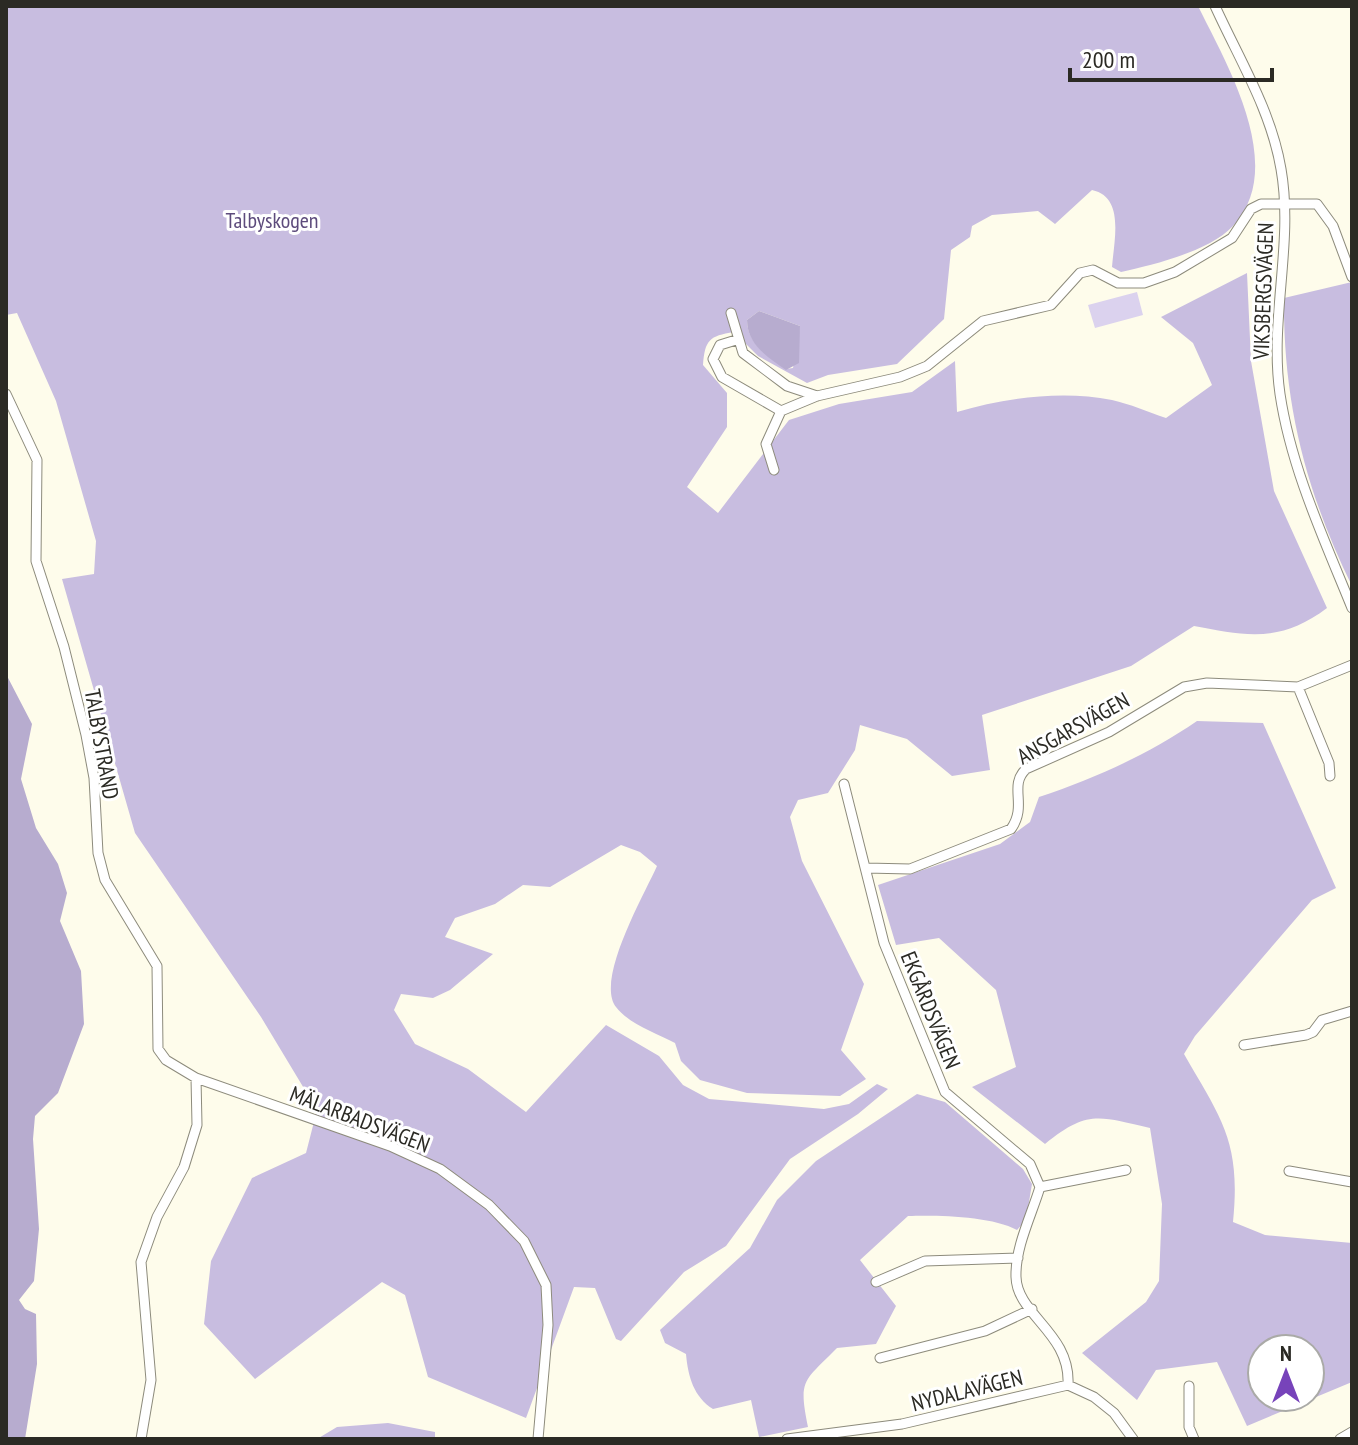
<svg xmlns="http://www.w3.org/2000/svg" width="1358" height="1445" viewBox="0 0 1358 1445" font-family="'PT Sans Narrow',sans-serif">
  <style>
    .green { fill: #dbd2ee }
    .forest { fill: #c8bde0; fill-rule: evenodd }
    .water { fill: #b7accf }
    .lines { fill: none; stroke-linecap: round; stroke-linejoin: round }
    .minor-casing { stroke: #8d8b7c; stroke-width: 11 }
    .minor { stroke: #fff; stroke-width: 9 }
    .labels { text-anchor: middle; stroke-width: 6; stroke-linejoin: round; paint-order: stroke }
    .park-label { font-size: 22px; fill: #5d4b7c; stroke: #fff }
    .street-label { font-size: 22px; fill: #2b2a24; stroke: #fff }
  </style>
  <rect width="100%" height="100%" fill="#fefceb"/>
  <path class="green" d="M1137,292L1143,315L1095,328L1088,305Z"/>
  <path class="forest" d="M6,6H1198C1227,65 1288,167 1233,226C1210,251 1153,265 1121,272L1112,267C1114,240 1125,197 1092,190L1055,224L1038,211L992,215L972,226L970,237L951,250L944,319L897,364L828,375L807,383L758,356L734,332C709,336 705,340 703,365L727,393V427L687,487L718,513L789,420L839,404L912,392L955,361L957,412C1005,398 1061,390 1112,400C1130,404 1148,412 1166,418L1212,385L1193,343L1161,317L1247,273L1251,361L1274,491L1327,608C1281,643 1246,636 1194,626L1131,666L982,715L990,770L952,776L907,739L860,725L855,750L828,793L798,800L790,817L802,861L864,984L841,1050L866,1079L840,1096L747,1093L700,1080L681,1061L675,1043C656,1033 629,1024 616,1007C595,980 644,895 657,866L640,852L621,845L550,887L523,885L495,904L455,918L445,937L493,954L450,990L433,998L401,994L394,1010L415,1044L468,1069L526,1112L606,1025L659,1056L683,1085L709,1099L824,1109L849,1104L877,1084L888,1089L858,1114L790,1159L726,1246L684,1272L621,1341L616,1339L595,1288L574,1287L526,1418L428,1377L405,1295L382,1282L255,1379L204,1324L211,1261L252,1178L306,1153L317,1110L261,1017L135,833L62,579L94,574L96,541L56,401L17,313L6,315ZM759,311L800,326L793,368L786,369C769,357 747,344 747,320Z
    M1352,282V586C1306,492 1283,403 1284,298Z
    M1197,721L1263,723L1336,888L1312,900L1195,1036L1184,1054C1222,1120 1241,1142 1233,1222L1265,1235L1352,1243V1382L1247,1426L1217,1362L1156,1370L1137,1400L1082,1353L1146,1302L1159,1281L1162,1204L1150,1128C1098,1116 1087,1110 1045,1144L972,1087L1016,1067L996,990L939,938L896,945L878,885L1000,844L1030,822L1039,797C1096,778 1147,755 1197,721ZM1310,1349V1397H1262V1349Z
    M917,1094L945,1102L1023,1169L1032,1184L1026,1220L1017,1230C992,1216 937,1215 908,1216L860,1260L896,1306L876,1344L837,1348C804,1382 798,1378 808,1427L759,1437L751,1400L713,1409C694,1397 688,1377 686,1354L665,1343L660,1330L750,1248L777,1200L816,1161Z
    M388,1423L435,1432V1439H317L337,1427Z"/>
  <path class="water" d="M759,311L800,326L799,363L786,370C768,357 747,345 747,320Z
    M6,674L32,724L21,779L36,828L58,864L67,893L60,921L81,971L84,1024L58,1093L35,1116L33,1139L39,1229L34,1281L19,1300L25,1309L36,1314L37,1364L25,1439H6Z"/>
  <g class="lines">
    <g class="minor-casing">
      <path id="minor" d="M1215,6C1239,59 1271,110 1281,169C1294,243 1269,319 1280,394C1291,468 1324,539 1352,608
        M731,313L743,353L787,386L817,396
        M736,340L720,345L713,359L722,377L781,411L817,396L900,377L927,366L983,321L1051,305L1080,273L1093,270L1118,283H1144L1175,272L1232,238L1251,209L1261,204H1317L1333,226L1352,277
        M6,394L37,460L36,561L64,647L86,735L94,778L98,853L105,880L157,966L158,1049L166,1060L196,1078L390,1146L440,1169L489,1205L524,1241L546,1285L548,1325L538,1439
        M774,470L766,444L781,411
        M1298,687L1329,763L1330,776
        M844,784L884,943L945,1092L1030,1164L1040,1187C1032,1214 1015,1247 1016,1277C1017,1315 1071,1333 1068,1385
        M866,868L910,869L1011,829C1028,805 1008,786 1026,769L1109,732L1184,687L1207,683L1298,687L1352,665
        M1244,1045L1306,1035L1313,1032L1322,1020L1352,1011
        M1289,1171L1352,1182
        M1040,1187L1126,1170
        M876,1282L925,1261L1018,1258
        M880,1358L985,1331L1032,1309
        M1189,1386V1427L1194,1439
        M141,1439L151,1380L141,1262L157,1217L184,1167L197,1125L196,1078
        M787,1439L902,1424L1068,1385L1094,1397L1114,1413L1133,1439
        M1340,1439L1352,1432"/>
    </g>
    <use href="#minor" class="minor"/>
  </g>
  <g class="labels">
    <g class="park-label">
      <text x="272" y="228">Talbyskogen</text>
    </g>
    <g class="street-label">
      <text transform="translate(1263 291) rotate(-88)" y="8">VIKSBERGSVÄGEN</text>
      <text transform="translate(1073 728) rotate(-29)" y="8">ANSGARSVÄGEN</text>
      <text transform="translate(102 744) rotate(80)" y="8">TALBYSTRAND</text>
      <text transform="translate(931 1010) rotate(68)" y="8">EKGÅRDSVÄGEN</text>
      <text transform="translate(360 1119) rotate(21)" y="8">MÄLARBADSVÄGEN</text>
      <text transform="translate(967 1390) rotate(-14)" y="8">NYDALAVÄGEN</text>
    </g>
  </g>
  <rect width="1358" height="1445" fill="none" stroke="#2b2a24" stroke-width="16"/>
  <g transform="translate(1286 1373)"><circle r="38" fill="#ffffff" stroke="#aaaaa7" stroke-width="2"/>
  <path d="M0-6L14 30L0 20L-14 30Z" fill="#7743ba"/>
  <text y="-12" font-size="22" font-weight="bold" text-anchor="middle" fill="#2b2a24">N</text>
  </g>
  <path d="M1070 68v12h202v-12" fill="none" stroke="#2b2a24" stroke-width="4"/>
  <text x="1082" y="68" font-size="24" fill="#2b2a24" stroke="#ffffff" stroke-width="6" paint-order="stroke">200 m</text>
</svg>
